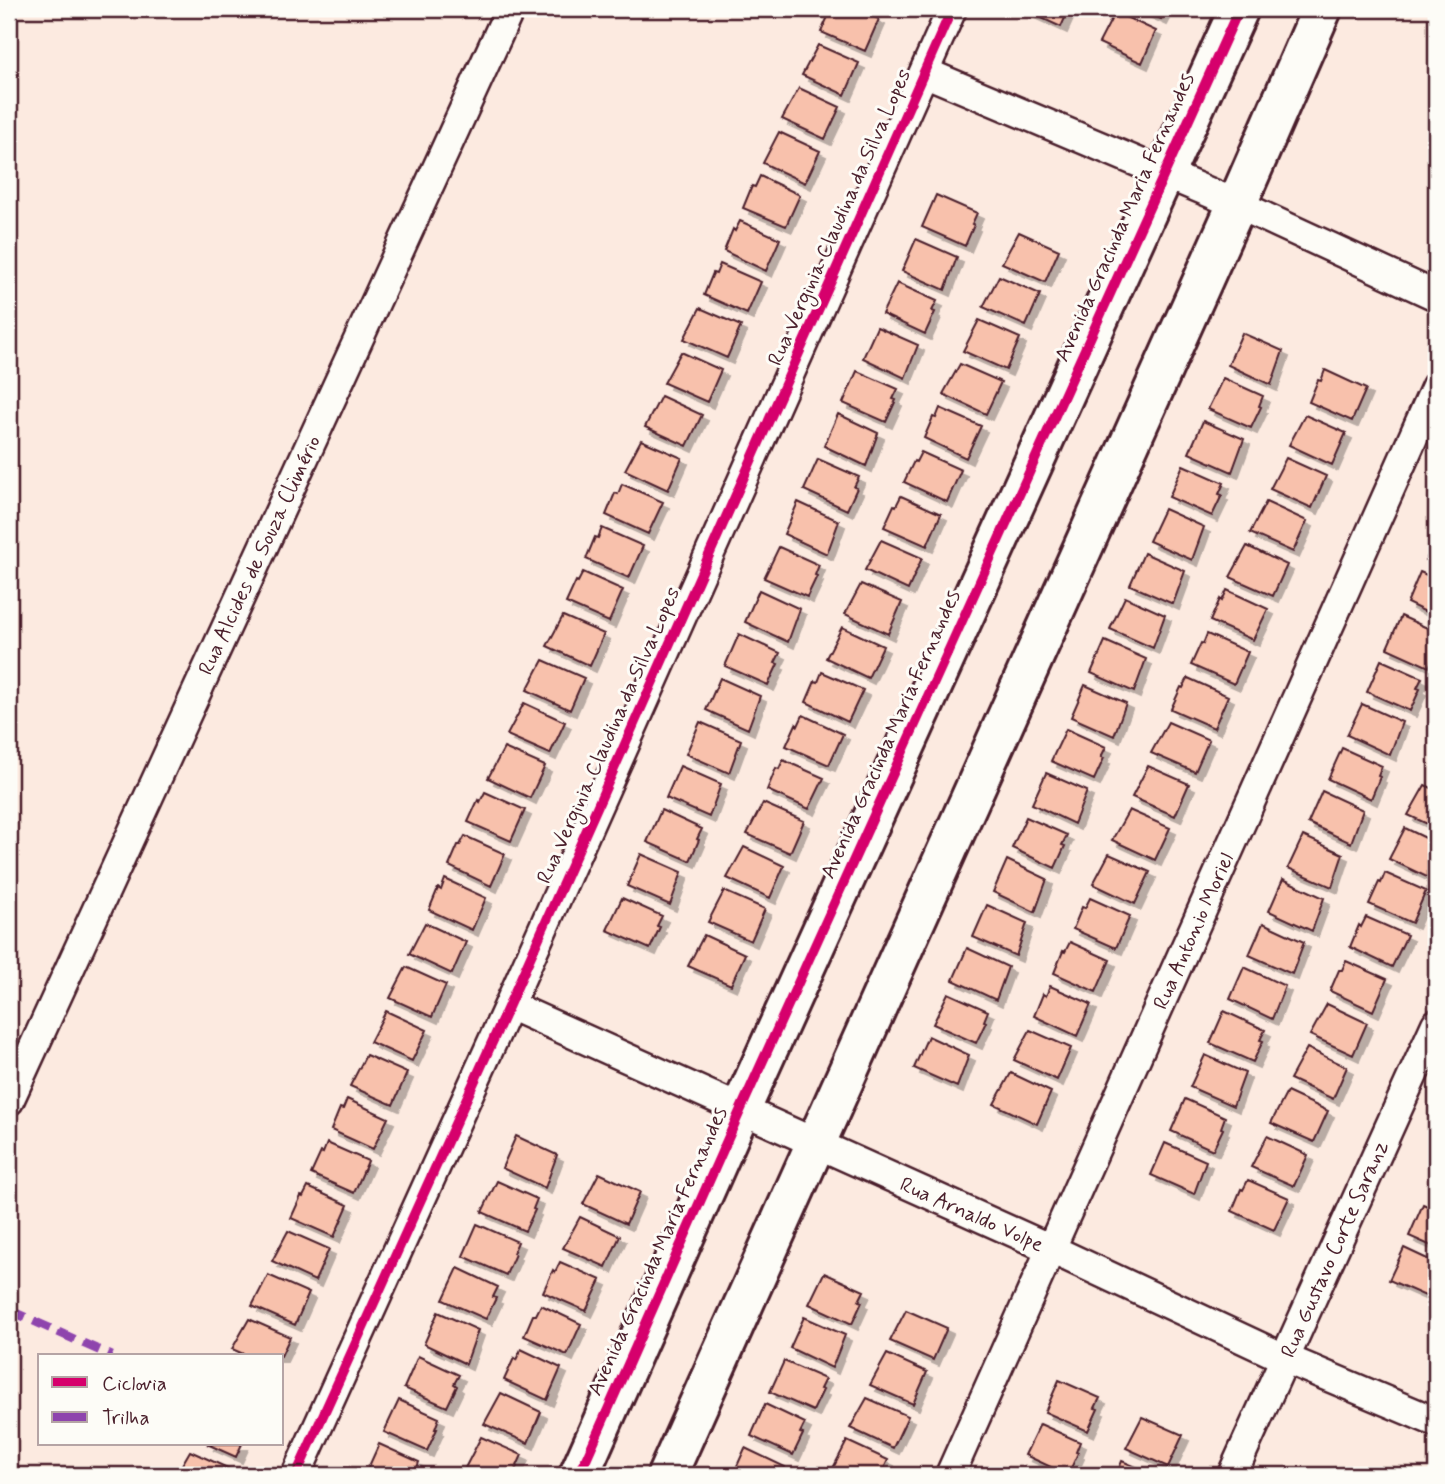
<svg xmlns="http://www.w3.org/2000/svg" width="1445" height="1484" viewBox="0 0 1445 1484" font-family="Mynerve,sans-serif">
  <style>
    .building { fill: #f8c1ac; stroke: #4a1f2b; stroke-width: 2; filter: url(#shadow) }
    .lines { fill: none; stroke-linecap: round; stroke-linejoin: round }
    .street-casing { stroke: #4a1f2b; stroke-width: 33 }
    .secondary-casing { stroke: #4a1f2b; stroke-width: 44 }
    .street { stroke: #fdfcf7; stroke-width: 28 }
    .secondary { stroke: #fdfcf7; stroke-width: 38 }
    .quiet { stroke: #8e44ad; stroke-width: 9; stroke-dasharray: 18 9; stroke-linecap: butt }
    .cycleway-casing { stroke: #fdfcf7; stroke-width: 15 }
    .cycleway { stroke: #d6006c; stroke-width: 10 }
    .labels { text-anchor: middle; stroke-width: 6; stroke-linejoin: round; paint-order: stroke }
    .street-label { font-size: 21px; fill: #4a1f2b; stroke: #fdfcf7 }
  </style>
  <defs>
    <filter id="shadow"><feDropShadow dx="6" dy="6" stdDeviation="0" flood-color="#0004"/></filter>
  </defs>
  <rect width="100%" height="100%" fill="#fceae0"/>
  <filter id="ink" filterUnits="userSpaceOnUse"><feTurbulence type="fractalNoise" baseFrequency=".0143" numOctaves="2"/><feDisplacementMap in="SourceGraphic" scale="14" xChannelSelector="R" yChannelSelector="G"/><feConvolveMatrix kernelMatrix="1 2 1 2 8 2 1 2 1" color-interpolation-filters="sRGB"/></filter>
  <g filter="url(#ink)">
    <path class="building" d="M834,9H856L879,19L865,51L821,32L831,10Z
      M1022,9H1069L1061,27Z
      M1139,9H1166L1161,19Z
      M1115,12L1156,31L1142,63L1099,43Z
      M818,45L859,63L845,95L802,75Z
      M799,88L840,107L825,139L782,119Z
      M779,132L820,151L805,183L763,163Z
      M760,176L800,195L786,226L743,208L752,186L755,187Z
      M936,195L977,213L972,224L974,225L965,246L922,227Z
      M740,221L780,239L766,271L724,251L733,229L735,231Z
      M1019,232L1059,250L1045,282L1002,263Z
      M916,239L957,257L945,290L902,271Z
      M720,264L761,282L747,314L704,295L713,273L716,274Z
      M999,276L1040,294L1026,326L983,307Z
      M897,283L937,301L932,311L935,312L925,334L882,314Z
      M700,308L741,326L727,358L684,339Z
      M979,320L1020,338L1006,370L963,351Z
      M877,327L918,345L905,378L863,358Z
      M1242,333L1283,351L1271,385L1228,365Z
      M681,352L721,370L707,402L664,383Z
      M960,364L1001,382L986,414L943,394Z
      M1325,370L1366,389L1352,421L1309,402L1318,380L1321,381Z
      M857,371L898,389L893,399L896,400L886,422L843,403Z
      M1223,378L1263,396L1259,406L1261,407L1251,428L1208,409Z
      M661,396L702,415L687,446L645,427Z
      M940,408L981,426L966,458L924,438L933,417L936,418Z
      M838,414L878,433L866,466L824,446Z
      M1305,415L1346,433L1332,465L1289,445Z
      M1203,421L1244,439L1232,472L1189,453Z
      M641,440L682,458L668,490L625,470Z
      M921,452L961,470L947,502L904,482L914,461L916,462Z
      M1286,458L1326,476L1312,508L1270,489Z
      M818,459L859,477L854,487L857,488L847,510L804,490Z
      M1183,465L1224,483L1219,494L1222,495L1212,516L1169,497Z
      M622,484L663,502L648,534L606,515L615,493L618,494Z
      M901,496L941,514L927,546L884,527L894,505L896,506Z
      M798,502L839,521L827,554L784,534Z
      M1266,502L1307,521L1293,552L1250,533Z
      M1164,509L1204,527L1192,560L1149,541Z
      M602,528L643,546L629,578L586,559L595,537L598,538Z
      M1436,537V564L1426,560Z
      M881,540L922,558L908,590L865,570Z
      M1247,546L1287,565L1273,596L1230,577Z
      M779,547L819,565L815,575L817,576L807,597L764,578Z
      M1144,553L1185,571L1173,604L1130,585Z
      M583,572L623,590L609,622L566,603L576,581L578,582Z
      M1420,572L1436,579V617L1407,603Z
      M861,584L902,602L888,634L845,614Z
      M759,590L800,609L788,642L745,622Z
      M1227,590L1268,609L1253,640L1210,621L1220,599L1222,601Z
      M1125,597L1165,615L1153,648L1110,629Z
      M563,616L604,634L590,666L547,646Z
      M1401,616L1436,632V651L1429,667L1387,648Z
      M842,627L883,646L868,678L826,658Z
      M739,634L780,653L775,663L778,664L768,685L725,666Z
      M1207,634L1248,652L1234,684L1191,665L1201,643L1203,644Z
      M1105,641L1146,659L1134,692L1091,673Z
      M543,660L584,678L570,710L527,690Z
      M1381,660L1422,678L1417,688L1420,689L1410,711L1367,692Z
      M822,672L863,690L848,722L806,702L815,681L818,682Z
      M720,678L760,696L748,729L706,710Z
      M1188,678L1228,696L1214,728L1171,709L1181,687L1183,688Z
      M1085,685L1126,703L1114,736L1071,717Z
      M524,703L565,722L550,754L507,735Z
      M1362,704L1402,722L1390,755L1347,735Z
      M803,715L843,734L829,765L786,746L796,724L798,726Z
      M700,722L741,740L729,773L686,754Z
      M1168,722L1209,740L1195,772L1151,753Z
      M1066,729L1106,747L1101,757L1104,758L1094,780L1051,761Z
      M504,748L545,766L530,798L488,778Z
      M1342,748L1382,766L1378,776L1380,777L1371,799L1328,779Z
      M783,760L824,778L809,809L767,790L776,768L779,769Z
      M680,766L721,784L709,817L666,798Z
      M1148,766L1189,784L1175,816L1132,797Z
      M1046,773L1087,791L1074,824L1032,804Z
      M1425,785L1436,790V828L1408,815Z
      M1322,791L1363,810L1351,843L1308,823Z
      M485,792L525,810L511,841L468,822L478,800L480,802Z
      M763,803L804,821L790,853L747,834Z
      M661,810L702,829L697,839L699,840L690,861L647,842Z
      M1129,810L1170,828L1155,860L1112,840Z
      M1026,817L1067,835L1062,845L1065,846L1055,868L1012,848Z
      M1405,828L1436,843V868L1431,879L1389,859Z
      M465,836L505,854L491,886L449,866L458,845H460Z
      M1303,836L1343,854L1332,887L1288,868Z
      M744,847L784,866L770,898L727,878Z
      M641,854L682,872L670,905L627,886Z
      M1109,854L1150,872L1135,904L1093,884Z
      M1007,860L1047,879L1035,912L993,892Z
      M1385,873L1426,891L1412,923L1369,904L1379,882L1381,883Z
      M445,879L486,898L472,930L429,910L438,888L441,890Z
      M1283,879L1324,898L1312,931L1269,911Z
      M724,891L765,909L751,941L708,922Z
      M622,898L662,916L657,926L660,927L650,949L607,930Z
      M1090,898L1130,916L1116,948L1073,929L1082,907L1085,908Z
      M987,905L1027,923L1016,956L973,937Z
      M1366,917L1407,935L1392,967L1350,947L1359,925L1361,927Z
      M425,923L466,942L452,974L409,954Z
      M1263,923L1304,942L1292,974L1249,955Z
      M704,935L745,954L731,985L688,966Z
      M1070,942L1110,960L1096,992L1054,973L1063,951L1065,952Z
      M967,948L1008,967L996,1000L953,980Z
      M1346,961L1387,979L1373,1011L1330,991L1339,970H1342Z
      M406,967L446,985L432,1017L390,998Z
      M1244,967L1285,986L1272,1019L1230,999Z
      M1050,986L1091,1004L1077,1036L1034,1016L1043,994L1046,996Z
      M948,993L988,1011L984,1021L986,1022L976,1043L933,1024Z
      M1327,1004L1367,1023L1353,1055L1310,1035Z
      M386,1011L427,1030L412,1061L370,1042Z
      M1224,1011L1265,1030L1260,1040L1263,1041L1253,1062L1210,1043Z
      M1030,1030L1071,1048L1057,1080L1014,1060Z
      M928,1036L969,1055L957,1087L914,1068Z
      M1307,1048L1347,1067L1333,1099L1290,1079Z
      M366,1055L407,1073L393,1105L350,1086Z
      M1205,1055L1245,1073L1233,1106L1190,1087Z
      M1011,1073L1051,1092L1037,1124L994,1104Z
      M1287,1092L1328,1111L1314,1142L1271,1123Z
      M347,1099L388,1118L373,1149L331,1130L340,1108L343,1109Z
      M1185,1099L1225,1117L1221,1128L1223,1129L1213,1150L1171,1131Z
      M516,1136L557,1155L545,1188L502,1168Z
      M1267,1136L1308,1155L1294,1186L1251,1167Z
      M327,1143L368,1161L354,1193L311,1174L321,1152L323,1153Z
      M1165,1143L1206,1161L1194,1194L1151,1175Z
      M599,1173L640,1192L626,1224L583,1204Z
      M1248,1180L1289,1198L1274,1230L1232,1211L1241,1189L1243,1190Z
      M497,1181L537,1199L533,1209L535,1210L525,1231L482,1212Z
      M308,1187L348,1205L334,1237L291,1218L301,1196L303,1197Z
      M1423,1204L1436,1210V1248L1409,1236Z
      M580,1217L620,1236L606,1267L563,1248Z
      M477,1224L518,1242L513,1253L515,1254L506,1275L463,1256Z
      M288,1231L329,1249L315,1281L272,1261Z
      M1404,1248L1436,1263V1291L1432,1299L1389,1280Z
      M560,1262L601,1280L586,1311L543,1292L553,1270L555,1272Z
      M458,1268L498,1287L493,1297L496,1298L486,1319L443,1300Z
      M824,1273L864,1291L859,1301L862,1302L852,1324L809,1304Z
      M268,1275L309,1293L295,1325L252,1306Z
      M541,1305L581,1324L567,1355L524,1336L533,1315H536Z
      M906,1310L947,1328L933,1360L890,1341Z
      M438,1312L478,1330L466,1364L424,1344Z
      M804,1317L845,1335L832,1368L790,1348Z
      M249,1319L290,1337L281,1356H248L232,1349Z
      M521,1349L561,1368L547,1400L504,1380L514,1358L516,1360Z
      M887,1354L927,1372L913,1404L870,1385Z
      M418,1356L459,1375L454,1384L457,1386L447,1407L404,1388Z
      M784,1361L825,1379L820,1389L823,1390L813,1411L770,1392Z
      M1059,1380L1100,1398L1095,1408L1098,1409L1088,1431L1045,1412Z
      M501,1393L541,1412L528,1443L484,1424Z
      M867,1398L908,1416L893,1448L850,1428Z
      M399,1400L439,1418L435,1429H437L427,1451L384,1432Z
      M765,1404L805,1423L800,1433L803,1434L793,1455L751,1436Z
      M1142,1417L1183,1435L1168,1467L1126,1448Z
      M1040,1424L1080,1442L1076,1452L1078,1453L1068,1475L1025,1455Z
      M481,1437L522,1455L513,1475H481L465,1468Z
      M847,1441L888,1460L881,1475H837L831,1472Z
      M207,1444H242L236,1457Z
      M379,1444L419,1462L415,1473L416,1475H365Z
      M745,1448L785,1467L782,1475H733Z
      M190,1451L230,1469L228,1475H176Z
      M1122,1461L1155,1475H1113L1116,1470L1118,1471Z"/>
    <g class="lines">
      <g class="street-casing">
        <path id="street" d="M924,72L1237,204L1436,296
          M509,1005L1051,1249L1284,1358L1436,1422
          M9,1101L510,9
          M296,1475L509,1005L952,9
          M950,1475L1436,386
          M1232,1475L1436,1024"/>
      </g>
      <g class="secondary-casing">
        <path id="secondary" d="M579,1475L741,1109L1239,9
          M667,1475L1237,204L1322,9"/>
      </g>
      <use href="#street" class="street"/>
      <use href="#secondary" class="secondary"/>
      <path class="quiet" d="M9,1310L112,1356"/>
      <g class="cycleway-casing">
        <path id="cycleway" d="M296,1475L509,1005L952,9
          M579,1475L741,1109L1239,9"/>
      </g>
      <use href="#cycleway" class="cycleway"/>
    </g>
  </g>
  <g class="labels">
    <g class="street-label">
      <text transform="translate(839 217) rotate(-66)" y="7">Rua Verginia Claudina da Silva Lopes</text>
      <text transform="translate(1124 217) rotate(-66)" y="7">Avenida Gracinda Maria Fernandes</text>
      <text transform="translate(259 555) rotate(-65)" y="7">Rua Alcides de Souza Climério</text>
      <text transform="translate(890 734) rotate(-66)" y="7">Avenida Gracinda Maria Fernandes</text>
      <text transform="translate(608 735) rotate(-66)" y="7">Rua Verginia Claudina da Silva Lopes</text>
      <text transform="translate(1193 931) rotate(-66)" y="7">Rua Antonio Moriel</text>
      <text transform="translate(972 1214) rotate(24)" y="7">Rua Arnaldo Volpe</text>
      <text transform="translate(1334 1249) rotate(-66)" y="7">Rua Gustavo Corte Saranz</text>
      <text transform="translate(657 1251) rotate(-66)" y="7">Avenida Gracinda Maria Fernandes</text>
    </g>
  </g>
  <rect width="1445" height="1484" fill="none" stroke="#fdfcf7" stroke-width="35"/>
  <rect x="18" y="18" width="1410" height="1449" fill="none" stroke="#4a1f2b" stroke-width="2.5" filter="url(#ink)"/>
  <rect x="38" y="1354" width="245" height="91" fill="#fdfcf7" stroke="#b5a4a5" stroke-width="2"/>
  <rect x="52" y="1377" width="35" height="10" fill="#d6006c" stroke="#b5a4a5" stroke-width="2"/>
  <text x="102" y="1390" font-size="21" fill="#4a1f2b">Ciclovia</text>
  <rect x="52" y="1412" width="35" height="10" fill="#8e44ad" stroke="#b5a4a5" stroke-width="2"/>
  <text x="102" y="1424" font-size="21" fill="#4a1f2b">Trilha</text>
</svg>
